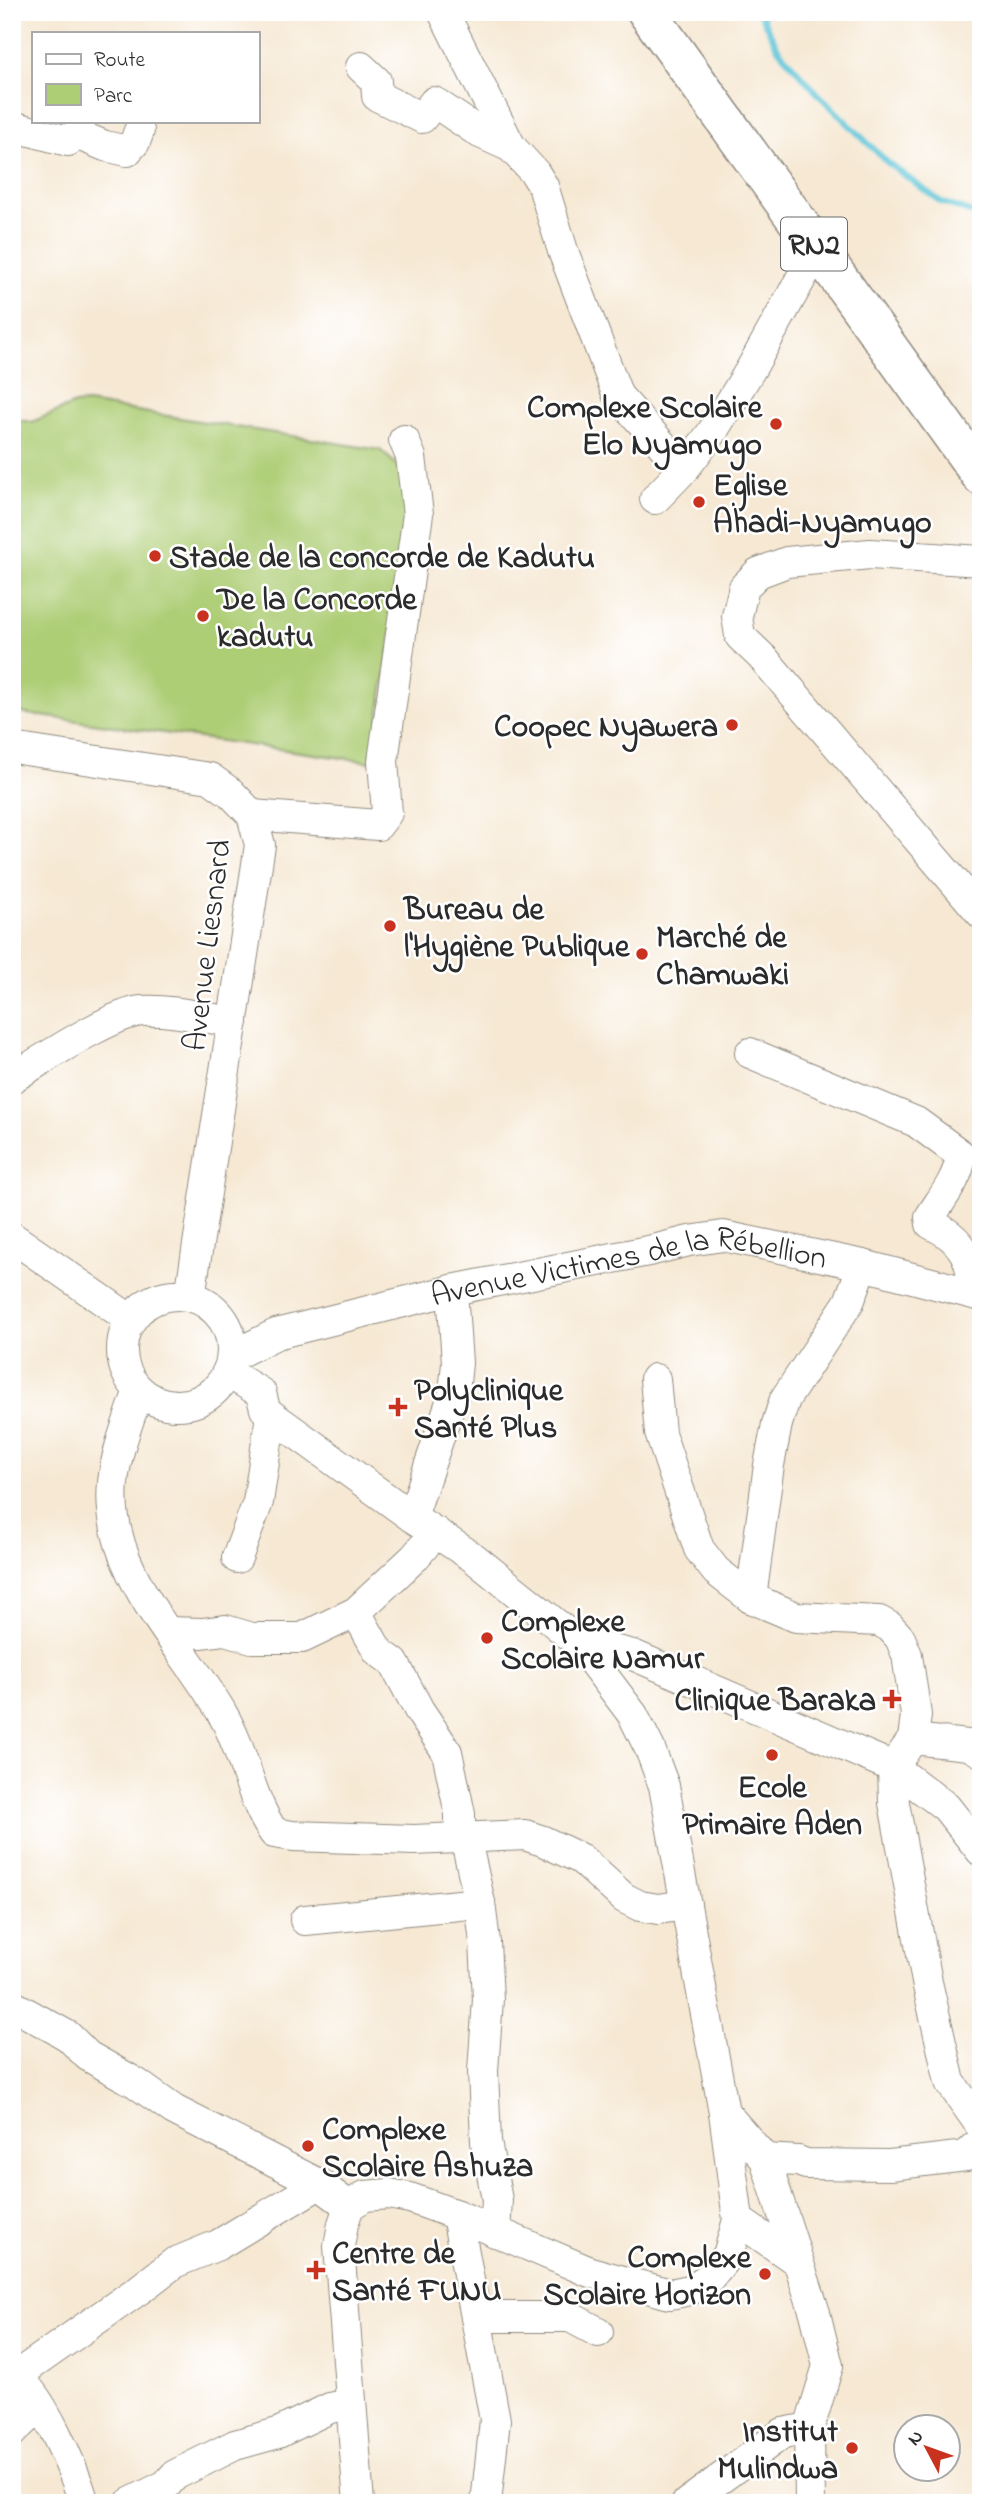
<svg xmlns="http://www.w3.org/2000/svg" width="993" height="2515" viewBox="0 0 993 2515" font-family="'Indie Flower',sans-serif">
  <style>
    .green { fill: #aece76; stroke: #6c7c50; stroke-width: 2 }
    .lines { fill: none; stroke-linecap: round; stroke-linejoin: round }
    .stream { stroke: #5bc5d7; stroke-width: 6 }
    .minor-casing { stroke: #908a7f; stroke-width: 32 }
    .highway-casing { stroke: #908a7f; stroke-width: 41 }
    .minor { stroke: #fff; stroke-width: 30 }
    .highway { stroke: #fff; stroke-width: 38 }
    .poi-dot { fill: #c8321e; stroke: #fff; stroke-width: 2.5 }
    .labels { text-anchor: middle; stroke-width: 5; stroke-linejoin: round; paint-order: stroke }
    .shield { fill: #fff; stroke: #6b6b6b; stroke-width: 2 }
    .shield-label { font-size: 30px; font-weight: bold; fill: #2b2b2b }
    .poi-label { font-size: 32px; font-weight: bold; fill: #2b2b2b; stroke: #fff; text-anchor: start }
    .street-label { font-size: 32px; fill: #2b2b2b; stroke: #fff }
  </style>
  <rect width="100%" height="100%" fill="#fff"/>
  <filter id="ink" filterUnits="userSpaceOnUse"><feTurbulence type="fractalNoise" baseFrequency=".0143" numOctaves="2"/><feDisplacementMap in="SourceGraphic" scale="14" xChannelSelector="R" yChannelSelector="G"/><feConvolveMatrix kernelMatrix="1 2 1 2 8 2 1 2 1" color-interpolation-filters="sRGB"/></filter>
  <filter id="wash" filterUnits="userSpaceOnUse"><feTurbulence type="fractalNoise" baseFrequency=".00686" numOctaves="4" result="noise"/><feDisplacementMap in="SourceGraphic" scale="28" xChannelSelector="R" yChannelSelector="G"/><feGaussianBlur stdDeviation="1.57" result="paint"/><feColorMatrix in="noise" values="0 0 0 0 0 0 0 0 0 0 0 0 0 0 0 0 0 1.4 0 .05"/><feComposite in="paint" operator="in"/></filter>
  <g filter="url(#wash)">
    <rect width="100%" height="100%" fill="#f6e8d3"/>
    <path class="green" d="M87,403L380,450L405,472L409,521L372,762L12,712V419L32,422L75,404Z"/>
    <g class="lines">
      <path class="stream" d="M759,12L779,50L818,94L888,163L941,202L981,216"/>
    </g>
  </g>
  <g filter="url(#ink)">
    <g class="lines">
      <g class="minor-casing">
        <g id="minor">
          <path d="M443,12L511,147"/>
          <path d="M361,67L376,81L377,96L422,118L434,102L480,133L511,147L535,173L543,186L563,251L618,396L684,469"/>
          <path d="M12,126L68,141L76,134L105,146L127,151L135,142L139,131"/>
          <path d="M655,499L684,469L711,434L752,367L818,248"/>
          <path d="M981,561L870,554L787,562L758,573L744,587L737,616L740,636L764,659L981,913"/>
          <path d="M12,748L210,778L231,793L252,815L260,845L190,1296"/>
          <path d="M252,815L378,825L387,813L383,761L418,514L411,457L404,440"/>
          <path d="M750,1053L916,1122L961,1155C959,1178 942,1198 930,1217L931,1224C966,1240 970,1260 977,1295"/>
          <path d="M12,1078C41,1061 112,1013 142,1011C172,1009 204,1018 233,1022"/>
          <path d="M12,1237L131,1320"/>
          <circle cx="177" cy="1350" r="55"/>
          <path id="s1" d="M232,1356L276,1334L452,1290L653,1250L689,1241L723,1236L863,1265L981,1296"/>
          <path d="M227,1372L261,1393L265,1409L271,1415L412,1517L474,1558L577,1641L633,1715L650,1749L664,1786L724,2112L738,2220L728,2255L710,2277L690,2290L670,2294L590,2272L457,2215L410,2198L389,2194L365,2196L349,2206L343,2224L339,2246L359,2503"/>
          <path d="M655,1379L660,1433L699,1549L716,1571L751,1598L796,1617L879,1621L890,1627L900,1638L907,1655L916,1715L913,1739L893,1767L894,1803L927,1982L950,2082L981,2126"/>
          <path d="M139,1390C129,1420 116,1451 113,1483C104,1571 183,1644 223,1715C245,1753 249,1797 274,1833L293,1836L414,1840L525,1835L543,1841L581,1859L624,1898L640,1906L658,1909L686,1905"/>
          <path d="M412,1517L454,1393L457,1363L452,1290"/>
          <path d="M237,1558L258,1502L271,1415"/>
          <path d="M751,1598L769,1465L777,1424L785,1399L849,1302L863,1265"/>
          <path d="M356,1612L378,1651L394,1663L419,1710L447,1752L460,1814V1839L467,1845L480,1903L485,1942L488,1999L483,2071L486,2142L497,2200L495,2232"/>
          <path d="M169,1632L202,1633L225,1630L252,1638H302L356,1612L414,1558L436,1532"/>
          <path d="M577,1641L633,1655L893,1767L946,1807L981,1851"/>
          <path d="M913,1739L968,1745L981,1752"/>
          <path d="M305,1920L480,1903"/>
          <path d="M12,2005L68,2036L88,2056L136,2083L174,2110L319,2184L349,2206"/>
          <path d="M724,2112L765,2159L815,2313L828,2366L809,2428L810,2503"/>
          <path d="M765,2159L798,2161L806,2164L890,2165L966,2156L981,2142"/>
          <path d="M457,2215L495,2420L486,2503"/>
          <path d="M738,2220L798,2262"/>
          <path d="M476,2317H570L598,2332"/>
          <path d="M12,2374C40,2388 75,2472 84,2503"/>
          <path d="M16,2376L140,2289L174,2263L218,2245L319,2184"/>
          <path d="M12,2432L39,2406"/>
          <path d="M130,2503L166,2485L175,2475L235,2445L278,2433L330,2408L350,2404"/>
          <path d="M687,2503L783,2433L809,2428"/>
        </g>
      </g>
      <g class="highway-casing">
        <path id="highway" d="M647,12L981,476"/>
      </g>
      <use href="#minor" class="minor"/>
      <use href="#highway" class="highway"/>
    </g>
  </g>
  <g class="poi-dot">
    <circle cx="776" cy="424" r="7"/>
    <circle cx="699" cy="502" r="7"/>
    <circle cx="155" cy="556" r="7"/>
    <circle cx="203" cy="616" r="7"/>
    <circle cx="732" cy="725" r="7"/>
    <circle cx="390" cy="926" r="7"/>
    <circle cx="642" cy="954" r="7"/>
    <path d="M394.5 1396.5h7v7h7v7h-7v7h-7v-7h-7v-7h7z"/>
    <circle cx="487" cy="1638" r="7"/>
    <path d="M888.5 1688.5h7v7h7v7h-7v7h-7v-7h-7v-7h7z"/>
    <circle cx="772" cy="1755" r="7"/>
    <circle cx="308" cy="2146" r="7"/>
    <path d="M312.5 2259.5h7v7h7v7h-7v7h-7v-7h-7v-7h7z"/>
    <circle cx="765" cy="2274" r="7"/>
    <circle cx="852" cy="2448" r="7"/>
  </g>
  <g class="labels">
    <rect class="shield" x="781" y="217.5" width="66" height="53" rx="5"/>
    <g class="shield-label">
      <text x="814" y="254">RN2</text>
    </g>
    <g class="poi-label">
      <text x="762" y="417" text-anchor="end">Complexe Scolaire<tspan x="762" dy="37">Elo Nyamugo</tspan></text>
      <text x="713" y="495">Eglise<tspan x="713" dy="37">Ahadi-Nyamugo</tspan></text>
      <text x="169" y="567">Stade de la concorde de Kadutu</text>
      <text x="217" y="609">De la Concorde<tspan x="217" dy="37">kadutu</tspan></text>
      <text x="718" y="736" text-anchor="end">Coopec Nyawera</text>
      <text x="404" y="919">Bureau de<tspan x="404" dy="37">l'Hygiène Publique</tspan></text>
      <text x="656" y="947">Marché de<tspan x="656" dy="37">Chamwaki</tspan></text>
      <text x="414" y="1400">Polyclinique<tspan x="414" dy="37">Santé Plus</tspan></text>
      <text x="501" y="1631">Complexe<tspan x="501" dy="37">Scolaire Namur</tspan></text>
      <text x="876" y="1710" text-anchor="end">Clinique Baraka</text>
      <text x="772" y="1797" text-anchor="middle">Ecole<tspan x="772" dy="37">Primaire Aden</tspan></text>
      <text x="322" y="2139">Complexe<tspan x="322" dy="37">Scolaire Ashuza</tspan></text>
      <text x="332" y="2263">Centre de<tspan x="332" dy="37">Santé FUNU</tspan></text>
      <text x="751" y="2267" text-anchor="end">Complexe<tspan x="751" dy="37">Scolaire Horizon</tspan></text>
      <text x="838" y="2441" text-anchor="end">Institut<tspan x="838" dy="37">Mulindwa</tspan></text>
    </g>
    <g class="street-label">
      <text transform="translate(206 945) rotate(-83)" y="11">Avenue Liesnard</text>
      <text dy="11" stroke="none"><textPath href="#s1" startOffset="411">Avenue Victimes de la Rébellion</textPath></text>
    </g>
  </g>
  <rect width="993" height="2515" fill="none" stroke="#fff" stroke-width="42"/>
  <rect x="32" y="32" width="228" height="91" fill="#ffffff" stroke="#aaaaaa" stroke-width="2"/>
  <rect x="46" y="54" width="35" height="10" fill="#ffffff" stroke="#aaaaaa" stroke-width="2"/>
  <text x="94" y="66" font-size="21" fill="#2b2b2b">Route</text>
  <rect x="46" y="84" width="35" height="21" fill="#aece76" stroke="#aaaaaa" stroke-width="2"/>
  <text x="94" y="102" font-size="21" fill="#2b2b2b">Parc</text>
  <g transform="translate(927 2448) rotate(311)"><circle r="33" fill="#ffffff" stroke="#aaaaaa" stroke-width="2"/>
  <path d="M0-5L12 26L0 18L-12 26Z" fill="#c8321e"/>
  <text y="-10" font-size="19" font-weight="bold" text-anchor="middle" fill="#2b2b2b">N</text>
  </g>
</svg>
